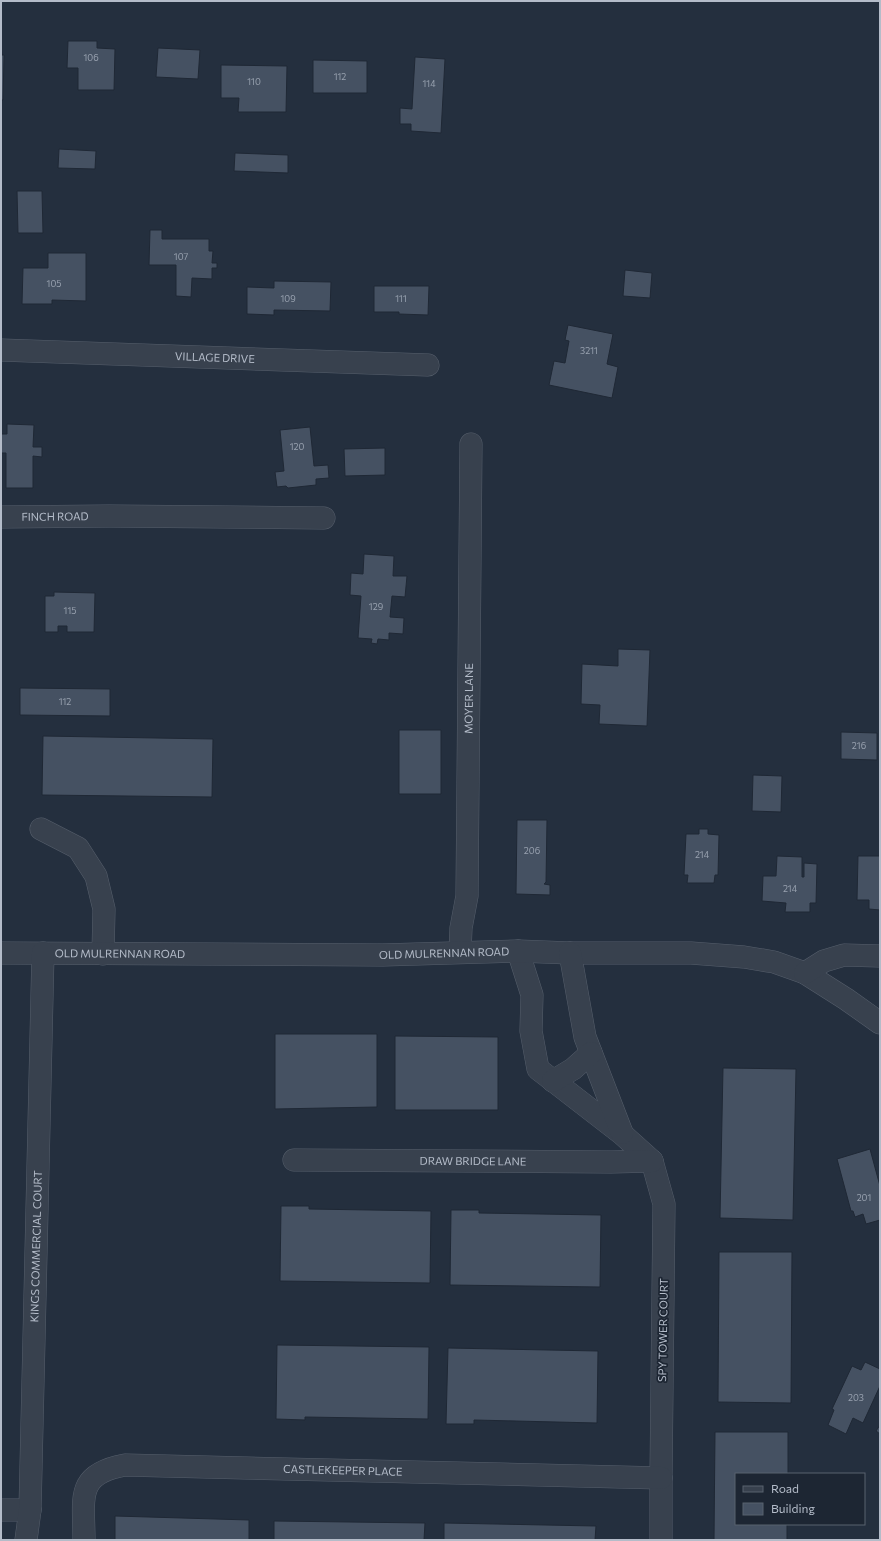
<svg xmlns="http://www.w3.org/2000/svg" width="881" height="1541" viewBox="0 0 881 1541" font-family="Commissioner,sans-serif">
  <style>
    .building { fill: #455162; stroke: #1f2835 }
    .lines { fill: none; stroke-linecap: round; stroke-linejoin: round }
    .minor-casing { stroke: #565f6c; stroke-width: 23 }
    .minor { stroke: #38414e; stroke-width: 22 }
    .labels { text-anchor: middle; stroke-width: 3.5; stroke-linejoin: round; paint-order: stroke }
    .number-label { font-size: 9px; fill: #98a1af }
    .street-label { font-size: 11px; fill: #b4bcc9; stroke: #1d2633 }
  </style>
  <rect width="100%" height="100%" fill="#242f3e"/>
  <path class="building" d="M68,41H97V48L115,49L114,90H78V68H67Z
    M1,46L2,55H4L3,100H1Z
    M158,48L200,50L198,79L156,77Z
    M415,57L445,59L441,133L411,131V124H400V108L412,109Z
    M313,60L367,61V93H313Z
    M221,65L287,66L286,112H238L239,98H221Z
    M59,149L96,151L95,169L58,168Z
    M235,153L288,155V173L234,171Z
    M17,191H42L43,233H18Z
    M150,230H162V239H209V251H213L212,263H217V268H212V279L192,278L191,297L176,296V265H149Z
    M48,253H86V301L52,300V304H22L23,268H48Z
    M625,270L652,273L650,298L623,296Z
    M274,281L331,282L330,311L274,310V315L247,314V287L274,288Z
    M374,286H429L428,315L399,314V312H374Z
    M568,325L613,334L607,364L618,367L612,398L549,385L554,361L565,363L569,341L565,340Z
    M7,424L34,425L33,447H42V457L33,456V488H6V453H1V434H7Z
    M310,427L314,466L328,465L329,478L316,479V485L288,488L286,486L277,487L275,472L284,471L280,430Z
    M385,448V475L345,476L344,449Z
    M364,554L394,556L393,576H407L405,597L392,596L390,617L404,618L403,634L389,633V640L378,639L377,644L371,643L372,639L358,638L361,596L350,595L351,573L363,574Z
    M54,592L95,593L94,632H67V626H58V632H45V596H54Z
    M618,649L650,650L647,726L599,724L600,705L581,704L582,664L618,666Z
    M20,688L110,689V716L20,715Z
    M399,730H441V794H399Z
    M841,732L877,733V760L841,759Z
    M43,736L213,739L212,797L42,795Z
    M753,775L782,776L781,812L752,811Z
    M517,820H547L546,882L544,884L550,885V895L516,894Z
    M699,829H708V834L719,835L718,875H715L714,883H687L688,875H684L686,834H699Z
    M777,856L802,857V877H804V863L817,864L816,903H810V912H785L786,903L762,901L763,876H776Z
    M858,856H880V910L869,909V900H857Z
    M275,1034H377V1107L275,1109Z
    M395,1036L498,1037V1110H395Z
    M723,1068L796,1069L793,1220L720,1218Z
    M870,1149L880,1186V1220L866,1224L863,1214L855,1217L853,1211H851L837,1159Z
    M281,1206H309V1209L431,1211L430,1283L280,1281Z
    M451,1210H479V1213L601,1215L600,1287L450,1285Z
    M719,1252H792L791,1403L718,1402Z
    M277,1345L429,1347L428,1419L305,1417V1420L276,1419Z
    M448,1348L598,1351L597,1423L474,1420V1424H446Z
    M865,1362L880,1369V1386L863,1423L853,1418L846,1434L828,1425L834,1410L832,1409L852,1366L861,1370Z
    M880,1425V1434L876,1431Z
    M715,1432H788V1474H736V1524H787V1540H714Z
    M115,1516L249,1520V1540H115Z
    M274,1521L425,1523L424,1540H274Z
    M444,1523L596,1526L595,1540H444Z"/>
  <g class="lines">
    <g class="minor-casing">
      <g id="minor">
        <path id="s1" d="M1,350L428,365"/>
        <path id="s2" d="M1,517L109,516L324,518"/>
        <path d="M41,829L78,848L96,876L104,909L103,954"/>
        <path d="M518,951L532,995L531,1031L538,1069L622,1134L652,1161L664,1204L661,1478V1540"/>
        <path id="s3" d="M460,952L461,928L467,896L471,444"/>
        <path id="s4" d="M1,953L383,955L518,951L570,953H691L744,957L774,962L805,973L846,999L880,1023"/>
        <path d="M570,953L585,1037L622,1133"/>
        <path d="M805,973L824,961L844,955L880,956"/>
        <path d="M553,1081L573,1069L591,1053"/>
        <path id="s5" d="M294,1160L611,1162L652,1161"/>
        <path d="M1,1510H30"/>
        <path id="s6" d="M26,1540L30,1510L43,953"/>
        <path id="s7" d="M84,1540C84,1498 75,1474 125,1465L661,1478"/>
      </g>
    </g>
    <use href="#minor" class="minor"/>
  </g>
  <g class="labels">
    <g class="number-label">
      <text x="91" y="61">106</text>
      <text x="340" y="80">112</text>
      <text x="254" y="85">110</text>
      <text x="429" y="87">114</text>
      <text x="181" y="260">107</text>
      <text x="54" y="287">105</text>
      <text x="288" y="302">109</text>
      <text x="401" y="302">111</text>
      <text x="589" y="354">3211</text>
      <text x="297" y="450">120</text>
      <text x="376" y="610">129</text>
      <text x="70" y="614">115</text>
      <text x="65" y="705">112</text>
      <text x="859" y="749">216</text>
      <text x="532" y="854">206</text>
      <text x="702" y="858">214</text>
      <text x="790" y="892">214</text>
      <text x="864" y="1201">201</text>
      <text x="856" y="1401">203</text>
    </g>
    <g class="street-label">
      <text dy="4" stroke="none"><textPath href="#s1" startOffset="214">VILLAGE DRIVE</textPath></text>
      <text dy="4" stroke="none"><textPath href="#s2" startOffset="54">FINCH ROAD</textPath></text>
      <text dy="4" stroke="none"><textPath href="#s3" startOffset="254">MOYER LANE</textPath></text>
      <text dy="4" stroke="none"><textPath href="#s4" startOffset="119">OLD MULRENNAN ROAD</textPath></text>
      <text dy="4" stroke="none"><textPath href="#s4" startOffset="443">OLD MULRENNAN ROAD</textPath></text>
      <text dy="4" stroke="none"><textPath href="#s5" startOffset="179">DRAW BRIDGE LANE</textPath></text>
      <text dy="4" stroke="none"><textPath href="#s6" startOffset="294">KINGS COMMERCIAL COURT</textPath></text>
      <text transform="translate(663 1330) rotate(-89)" y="4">SPY TOWER COURT</text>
      <text dy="4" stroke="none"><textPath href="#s7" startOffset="317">CASTLEKEEPER PLACE</textPath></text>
    </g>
  </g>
  <rect width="881" height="1541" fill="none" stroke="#b4bcc9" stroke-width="4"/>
  <rect x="735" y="1473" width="130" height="52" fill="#1d2633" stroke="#59626f"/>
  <rect x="743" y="1486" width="20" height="6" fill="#38414e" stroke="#59626f"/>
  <text x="771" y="1493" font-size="12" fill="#b4bcc9">Road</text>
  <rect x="743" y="1503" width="20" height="12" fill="#455162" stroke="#59626f"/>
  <text x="771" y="1513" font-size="12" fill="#b4bcc9">Building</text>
</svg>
